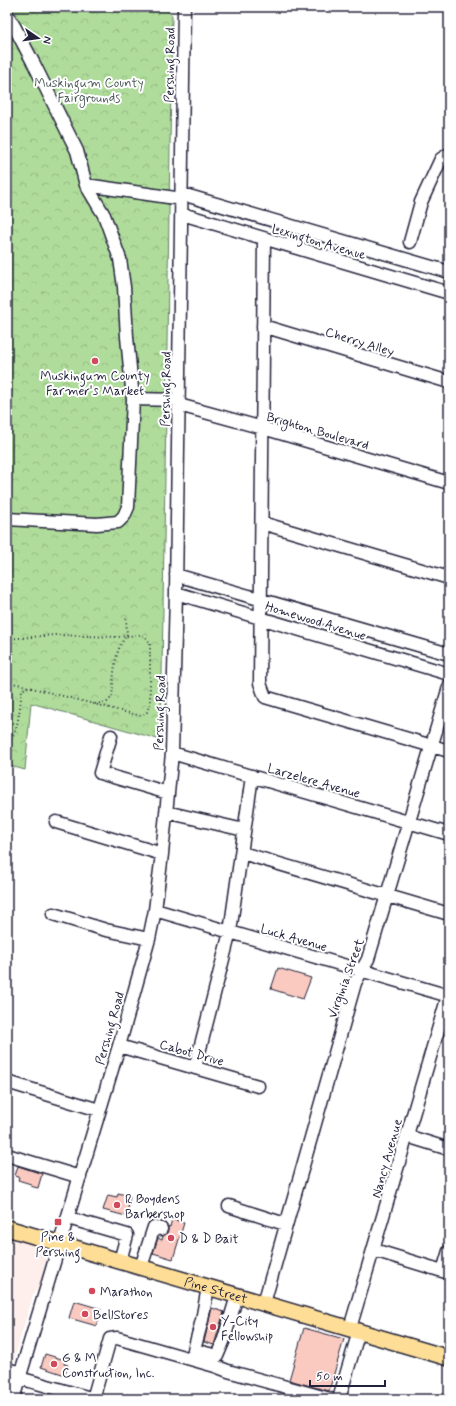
<svg xmlns="http://www.w3.org/2000/svg" width="456" height="1406" viewBox="0 0 456 1406" font-family="Mynerve,sans-serif">
  <style>
    .built { fill: #feefec }
    .park { fill: url(#park-crowns); stroke: #687f6b }
    .building { fill: #facac0; stroke: #22223b }
    .lines { fill: none; stroke-linecap: round; stroke-linejoin: round }
    .minor-casing { stroke: #22223b; stroke-width: 15 }
    .major-casing { stroke: #22223b; stroke-width: 18 }
    .path { stroke: #22223b; stroke-width: 2; stroke-dasharray: 1 3; stroke-linecap: butt }
    .minor { stroke: #fff; stroke-width: 12 }
    .major { stroke: #fede96; stroke-width: 15 }
    .poi-dot { fill: #d1495b; stroke: #fff; stroke-width: 1.5 }
    .labels { text-anchor: middle; stroke-width: 4; stroke-linejoin: round; paint-order: stroke }
    .street-label { font-size: 13px; fill: #22223b; stroke: #fff }
    .park-label { font-size: 13px; fill: #4c5a58; stroke: #fff }
    .poi-label { font-size: 13px; fill: #22223b; stroke: #fff; text-anchor: start }
  </style>
  <defs>
    <pattern id="park-crowns" width="20" height="18" patternUnits="userSpaceOnUse"><rect width="20" height="18" fill="#afdc9b"/><path d="M2 6a3 3 0 1 1 6 0M12 15a3 3 0 1 1 6 0" fill="none" stroke="#96bc86"/></pattern>
  </defs>
  <rect width="100%" height="100%" fill="#fff"/>
  <filter id="ink" filterUnits="userSpaceOnUse"><feTurbulence type="fractalNoise" baseFrequency=".025" numOctaves="2"/><feDisplacementMap in="SourceGraphic" scale="8" xChannelSelector="R" yChannelSelector="G"/><feConvolveMatrix kernelMatrix="1 2 1 2 8 2 1 2 1" color-interpolation-filters="sRGB"/></filter>
  <g filter="url(#ink)">
    <path class="built" d="M7,1237L38,1246L47,1261L42,1281L33,1295L7,1384Z"/>
    <path class="park" d="M7,7H163L172,15L161,740L31,703L25,770L7,765Z"/>
    <path class="building" d="M278,968L311,978L303,999L271,989Z
      M18,1166L42,1174L38,1188L30,1186L31,1184L18,1180L19,1177L15,1176Z
      M118,1193L130,1196L129,1201H130L126,1216L103,1210L108,1195L117,1197Z
      M172,1219L184,1223L173,1259L153,1253L158,1238L162,1240L163,1236L166,1234L168,1231V1226L170,1227Z
      M74,1301L101,1309L97,1326L69,1318Z
      M212,1308L224,1312L214,1345L204,1342Z
      M304,1328L344,1339L329,1391L289,1380Z
      M45,1354L65,1360L64,1364L68,1365L65,1375L41,1367Z"/>
    <g class="lines">
      <g class="minor-casing">
        <path id="minor" d="M7,15L14,26L34,64L77,151L86,185L104,215L120,259L124,287L127,337L133,399L128,507L124,516L118,522L97,524L7,519
          M86,185L182,199
          M182,194L449,272
          M182,214L449,293
          M264,239L260,683L265,697L449,751
          M410,242L421,202L441,159L449,154
          M263,326L449,382
          M133,399L179,400
          M179,405L263,428L449,483
          M262,523L449,578
          M176,575L449,654
          M176,593L449,674
          M111,736L100,773L168,793
          M172,753L449,834
          M166,812L244,830
          M56,822L162,854
          M242,853L449,914
          M155,910L449,996
          M53,914L106,930L149,939
          M119,1046L258,1086
          M195,1068L230,932L252,776
          M7,1082L99,1110
          M407,1136L449,1149
          M7,1155L80,1177
          M229,1206L285,1224
          M68,1218L127,1235L120,1261
          M374,1250L449,1273
          M141,1267L154,1227L161,1229
          M443,1271L449,1251
          M208,1287L202,1320L194,1350L217,1356L223,1342L237,1296
          M264,1303L355,983L368,959L449,687
          M350,1328L448,996
          M7,1369L21,1373
          M19,1378L94,1399
          M13,1399L119,1046L149,939L155,910L162,854L172,753L176,593L184,7
          M93,1399L110,1339L117,1338L215,1366L228,1371L330,1399
          M339,1399L359,1331"/>
      </g>
      <g class="major-casing">
        <g id="major">
          <path id="s1" d="M7,1228L449,1358"/>
        </g>
      </g>
      <path class="path" d="M7,639L55,635L118,637L139,635L146,637L150,643V704L147,712L141,716L28,687L22,690C20,703 19,736 7,742
        M7,682L27,686
        M95,704L107,702L112,697C114,679 113,649 127,636L126,616"/>
      <use href="#minor" class="minor"/>
      <use href="#major" class="major"/>
    </g>
  </g>
  <g class="poi-dot">
    <circle cx="95" cy="361" r="4"/>
    <circle cx="117" cy="1205" r="4"/>
    <rect x="54" y="1218" width="8" height="8" rx="2"/>
    <circle cx="171" cy="1238" r="4"/>
    <circle cx="92" cy="1291" r="4"/>
    <circle cx="85" cy="1314" r="4"/>
    <circle cx="213" cy="1327" r="4"/>
    <circle cx="54" cy="1364" r="4"/>
  </g>
  <g class="labels">
    <g class="street-label">
      <text transform="translate(169 65) rotate(-89)" y="5">Pershing Road</text>
      <text transform="translate(319 241) rotate(16)" y="5">Lexington Avenue</text>
      <text transform="translate(360 341) rotate(17)" y="5">Cherry Alley</text>
      <text transform="translate(165 389) rotate(-89)" y="5">Pershing Road</text>
      <text transform="translate(318 430) rotate(16)" y="5">Brighton Boulevard</text>
      <text transform="translate(316 620) rotate(17)" y="5">Homewood Avenue</text>
      <text transform="translate(159 713) rotate(-88)" y="5">Pershing Road</text>
      <text transform="translate(314 780) rotate(16)" y="5">Larzelere Avenue</text>
      <text transform="translate(294 937) rotate(16)" y="5">Luck Avenue</text>
      <text transform="translate(345 978) rotate(-70)" y="5">Virginia Street</text>
      <text transform="translate(109 1028) rotate(-74)" y="5">Pershing Road</text>
      <text transform="translate(192 1052) rotate(16)" y="5">Cabot Drive</text>
      <text transform="translate(386 1158) rotate(-74)" y="5">Nancy Avenue</text>
      <text dy="5" stroke="none"><textPath href="#s1" startOffset="218">Pine Street</textPath></text>
    </g>
    <g class="park-label">
      <text x="89" y="87">Muskingum County<tspan x="89" dy="15">Fairgrounds</tspan></text>
    </g>
    <g class="poi-label">
      <text x="95" y="380" text-anchor="middle">Muskingum County<tspan x="95" dy="15">Farmer's Market</tspan></text>
      <text x="125" y="1203">R Boydens<tspan x="125" dy="15">Barbershop</tspan></text>
      <text x="58" y="1241" text-anchor="middle">Pine &amp;<tspan x="58" dy="15">Pershing</tspan></text>
      <text x="179" y="1243">D &amp; D Bait</text>
      <text x="100" y="1296">Marathon</text>
      <text x="93" y="1319">BellStores</text>
      <text x="221" y="1325">Y-City<tspan x="221" dy="15">Fellowship</tspan></text>
      <text x="62" y="1362">G &amp; M<tspan x="62" dy="15">Construction, Inc.</tspan></text>
    </g>
  </g>
  <rect width="456" height="1406" fill="none" stroke="#fff" stroke-width="24"/>
  <rect x="12" y="12" width="432" height="1382" fill="none" stroke="#22223b" stroke-width="1.5" filter="url(#ink)"/>
  <g transform="translate(38 38) rotate(103)" stroke="#ffffff" stroke-width="3" paint-order="stroke">
  <path d="M0-3L7 15L0 10L-7 15Z" fill="#22223b"/>
  <text y="-6" font-size="11" font-weight="bold" text-anchor="middle" fill="#22223b">N</text>
  </g>
  <path d="M310 1380v6h75v-6" fill="none" stroke="#22223b" stroke-width="2"/>
  <text x="316" y="1380" font-size="12" fill="#22223b" stroke="#ffffff" stroke-width="3" paint-order="stroke">50 m</text>
</svg>
